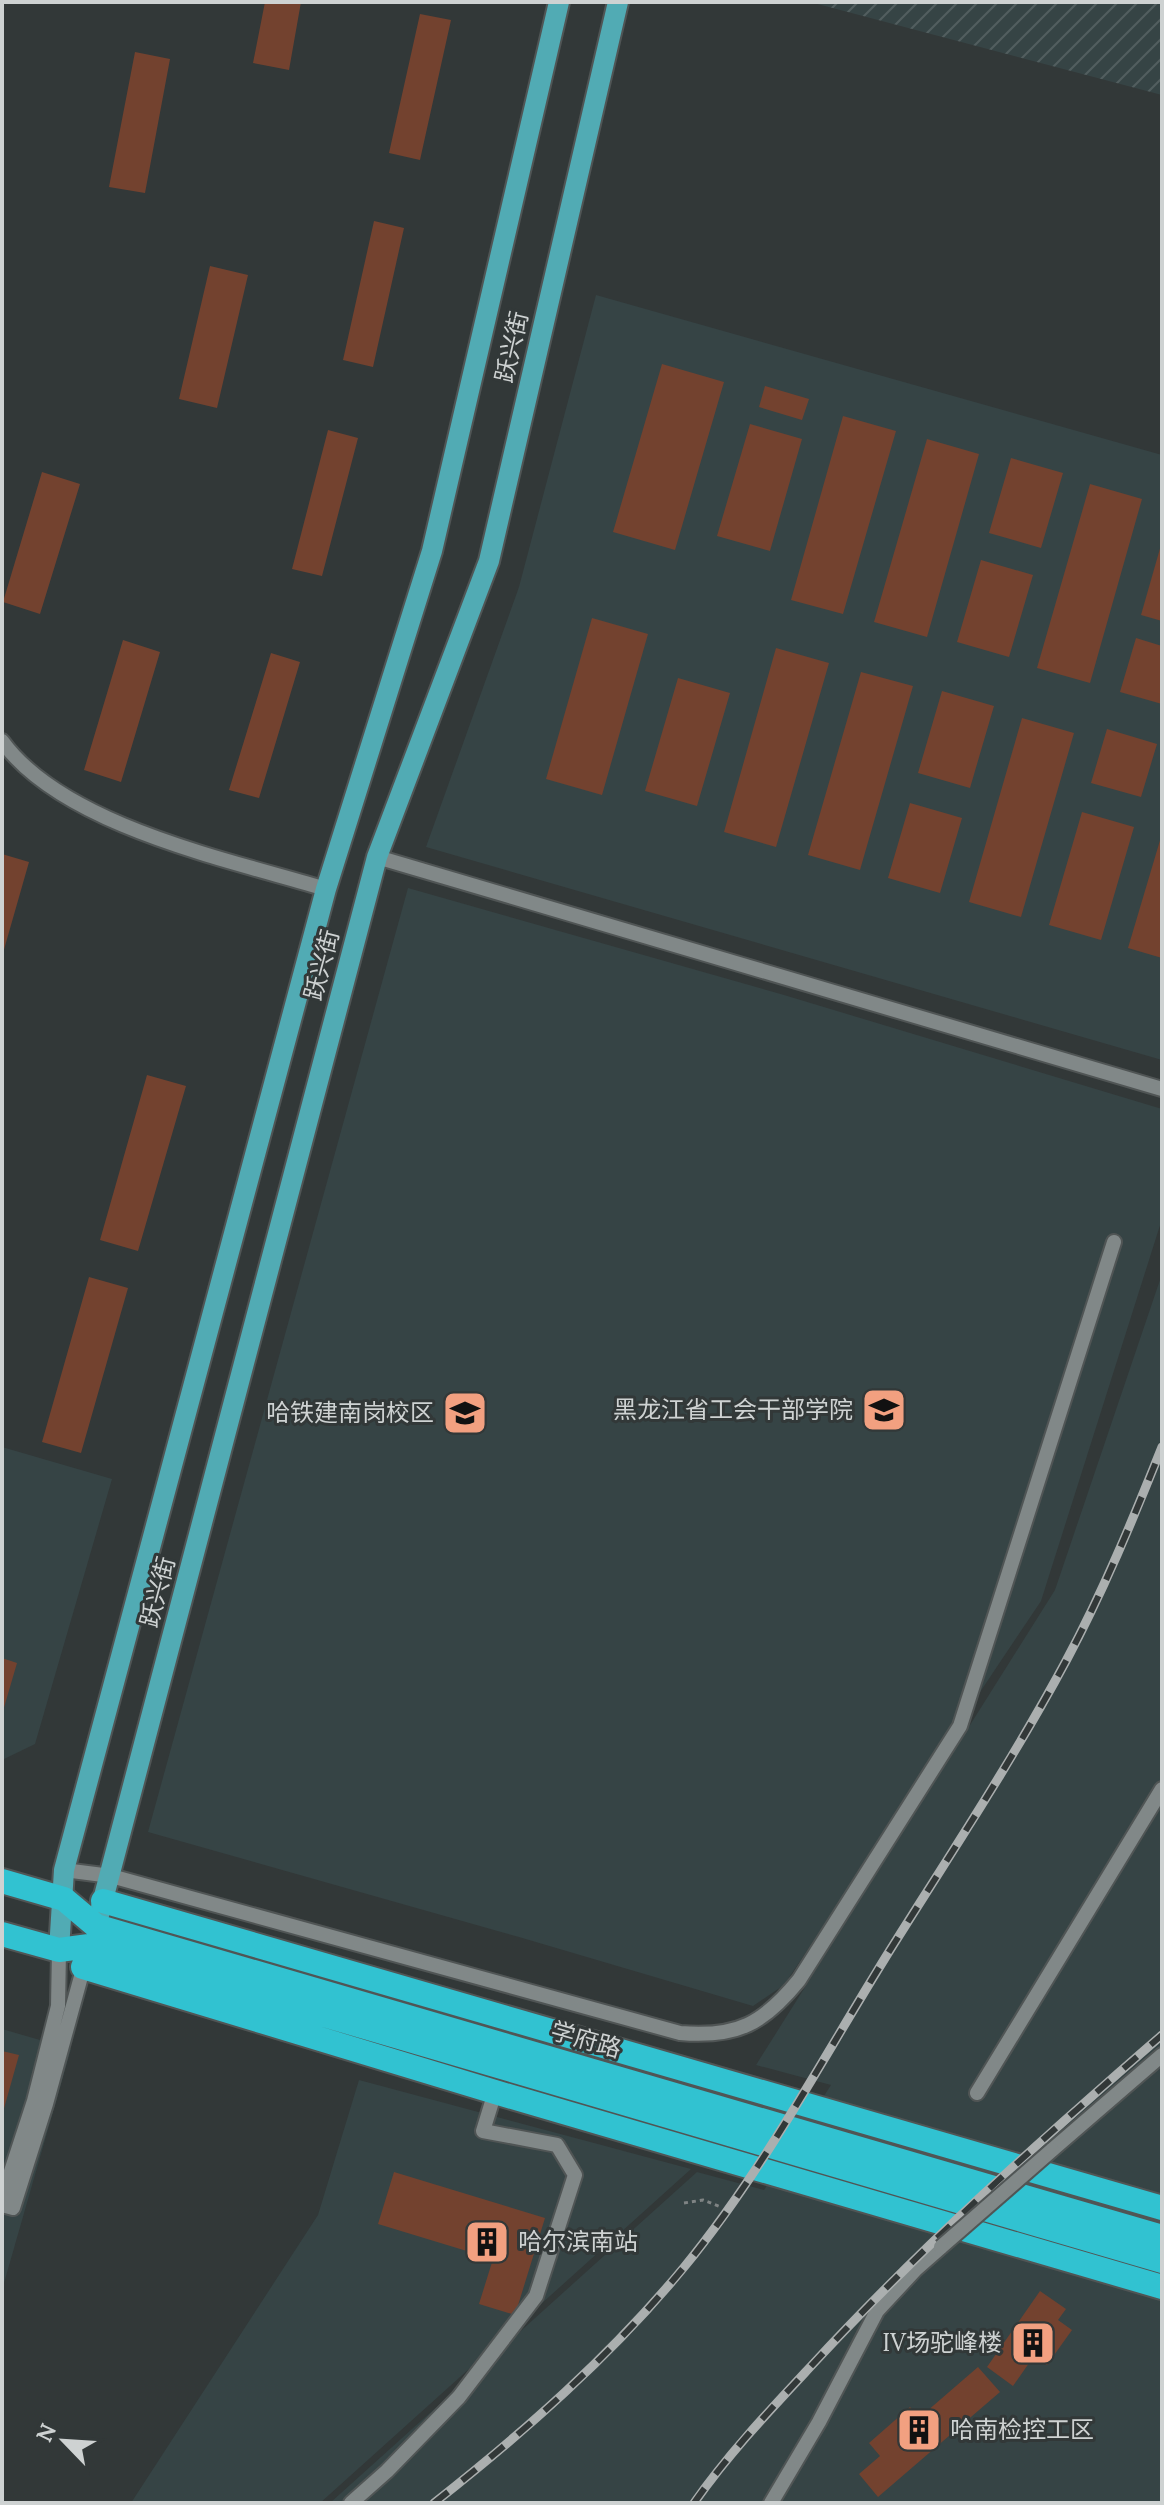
<svg xmlns="http://www.w3.org/2000/svg" width="1164" height="2505" viewBox="0 0 1164 2505" font-family="Lora,'Noto Sans SC',serif">
  <style>
    .built { fill: #364445 }
    .industrial { fill: url(#industrial-furrows) }
    .building { fill: #73422f }
    .lines { fill: none; stroke-linecap: round; stroke-linejoin: round }
    .minor-casing { stroke: #505555; stroke-width: 18 }
    .major-casing { stroke: #505555; stroke-width: 24 }
    .highway-casing { stroke: #505555; stroke-width: 28 }
    .path { stroke: #7f8484; stroke-width: 3; stroke-dasharray: 4 4; stroke-linecap: butt }
    .minor { stroke: #818888; stroke-width: 14 }
    .major { stroke: #51abb4; stroke-width: 20 }
    .highway { stroke: #31c2d1; stroke-width: 24 }
    .rail-casing { stroke: #abafaf; stroke-width: 9 }
    .rail { stroke: #323838; stroke-width: 6; stroke-dasharray: 18; stroke-linecap: butt }
    .minor-bridge-casing { stroke: #505555; stroke-width: 18; stroke-linecap: butt }
    .minor-bridge { stroke: #818888; stroke-width: 14 }
    .labels { text-anchor: middle; stroke-width: 6; stroke-linejoin: round; paint-order: stroke }
    .street-label { font-size: 24px; fill: #ced2d2; stroke: #323838 }
    .poi-label { font-size: 24px; fill: #ced2d2; stroke: #323838; text-anchor: end }
  </style>
  <defs>
    <pattern id="industrial-furrows" width="10" height="10" patternUnits="userSpaceOnUse" patternTransform="scale(2)"><rect width="10" height="10" fill="#364445"/><path d="M-1 1l2-2M0 10L10 0M9 11l2-2" fill="none" stroke="#525e5f"/></pattern>
  </defs>
  <rect width="100%" height="100%" fill="#323838"/>
  <path class="built" d="M596,295L1162,455V1060L426,847L519,587Z
    M408,888L784,995L1162,1109V1219L1041,1601L784,1985L753,2006L519,1937L148,1832Z
    M1162,1274V2503H330L697,2172L764,2190L831,2085L756,2065L1055,1590Z
    M2,1447L112,1479L35,1744L2,1760Z
    M2,2029L71,2049L2,2290Z
    M359,2080L691,2169L320,2503H131L318,2215Z"/>
  <path class="industrial" d="M810,2H1162V95Z"/>
  <path class="building" d="M265,2H301L289,70L253,63Z
    M420,14L451,20L420,160L389,153Z
    M135,52L170,59L145,193L109,187Z
    M374,221L404,228L373,367L343,360Z
    M210,266L248,275L217,408L179,399Z
    M662,364L724,382L675,550L613,532Z
    M765,386L809,399L802,420L759,407Z
    M843,416L896,431L843,614L791,600Z
    M750,424L802,439L770,551L717,536Z
    M328,430L358,438L322,576L292,569Z
    M927,439L979,454L927,637L874,622Z
    M1011,458L1063,473L1041,548L989,533Z
    M42,472L80,484L40,614L3,602Z
    M1090,484L1142,499L1090,683L1037,668Z
    M1161,545H1162V621L1141,615Z
    M981,560L1033,575L1009,657L957,642Z
    M592,618L648,634L602,795L546,779Z
    M1136,638L1162,646V704L1120,692Z
    M123,640L160,652L121,782L84,770Z
    M776,648L829,663L776,847L724,832Z
    M271,653L300,662L259,798L229,790Z
    M861,672L913,686L860,870L808,855Z
    M678,678L730,693L697,806L645,791Z
    M942,691L994,706L970,788L918,773Z
    M1022,718L1074,733L1021,917L969,902Z
    M1107,729L1157,744L1141,797L1091,783Z
    M910,803L962,818L940,893L888,878Z
    M1082,812L1134,827L1101,940L1049,925Z
    M1161,837H1162V958L1128,948Z
    M2,854L29,862L3,953L2,952Z
    M147,1075L186,1086L138,1251L100,1240Z
    M89,1277L128,1288L81,1453L42,1442Z
    M2,1658L17,1663L3,1711H2Z
    M2,2051L19,2055L3,2112L2,2111Z
    M394,2172L545,2218L515,2315L479,2304L493,2259L378,2224Z
    M1040,2291L1066,2309L1058,2320L1072,2330L1047,2365L1034,2356L1013,2386L987,2367Z
    M978,2367L1000,2392L878,2497L859,2474L880,2456L869,2443L910,2407L919,2418Z"/>
  <g class="lines">
    <g class="minor-casing">
      <path id="minor" d="M2,741C63,826 230,860 326,889
        M377,857L1162,1089
        M64,1870L111,1876L680,2033C738,2038 764,2023 799,1980L960,1726L1114,1242
        M977,2093L1162,1789
        M1052,2150L1162,2055
        M2,2199L34,2101L58,2006L59,1950
        M2,2205L13,2208L46,2104L85,1962
        M351,2503L387,2471L459,2397L536,2296L575,2175L557,2145L483,2131L495,2092
        M771,2503L819,2422L877,2311L916,2269L941,2247"/>
    </g>
    <g class="major-casing">
      <path id="major" d="M99,1915L377,857L489,561L618,2
        M59,1950L64,1870L326,889L432,551L559,2"/>
    </g>
    <g class="highway-casing">
      <path id="highway" d="M2,1881L64,1899L96,1926L1162,2237
        M103,1901L1162,2208
        M2,1934L59,1950L89,1946L1162,2261
        M83,1967L495,2092L1162,2287"/>
    </g>
    <path class="path" d="M684,2203L703,2200L721,2207"/>
    <use href="#minor" class="minor"/>
    <use href="#major" class="major"/>
    <use href="#highway" class="highway"/>
    <g class="rail-casing">
      <path id="rail" d="M434,2503C524,2432 612,2355 685,2266C767,2166 828,2048 897,1939C955,1847 1015,1756 1066,1661C1103,1592 1133,1519 1162,1447
        M694,2503C729,2453 771,2409 813,2364C922,2246 1041,2140 1162,2035"/>
    </g>
    <use href="#rail" class="rail"/>
    <g class="minor-bridge-casing">
      <path id="minor-bridge" d="M941,2247L1052,2150"/>
    </g>
    <use href="#minor-bridge" class="minor-bridge"/>
  </g>
  <defs>
    <g id="university-square" transform="scale(2.3)"><rect x="-9" y="-9" width="18" height="18" rx="4" fill="#f2a080" stroke="#323838"/><path d="M0-5L7-2L0 1L-7-2ZM-4 1L0 2.5L4 1V4Q0 6-4 4Z" fill="#111"/></g>
    <g id="school-square" transform="scale(2.3)"><rect x="-9" y="-9" width="18" height="18" rx="4" fill="#f2a080" stroke="#323838"/><path d="M0-5L7-2L0 1L-7-2ZM-4 1L0 2.5L4 1V4Q0 6-4 4Z" fill="#111"/></g>
    <g id="building-square" transform="scale(2.3)"><rect x="-9" y="-9" width="18" height="18" rx="4" fill="#f2a080" stroke="#323838"/><path d="M-4-6H4V6H1V3H-1V6H-4ZM-2.5-4.3h1.7v1.8h-1.7ZM.8-4.3h1.7v1.8H.8ZM-2.5-1h1.7V.8h-1.7ZM.8-1h1.7V.8H.8Z" fill="#111"/></g>
  </defs>
  <g fill-rule="evenodd">
    <use href="#university-square" x="884" y="1410"/>
    <use href="#school-square" x="465" y="1413"/>
    <use href="#building-square" x="487" y="2242"/>
    <use href="#building-square" x="1033" y="2343"/>
    <use href="#building-square" x="919" y="2430"/>
  </g>
  <g class="labels">
    <g class="street-label">
      <text transform="translate(512 347) rotate(-77)" y="8">跃兴街</text>
      <text transform="translate(322 965) rotate(-75)" y="8">跃兴街</text>
      <text transform="translate(158 1592) rotate(-75)" y="8">跃兴街</text>
      <text transform="translate(586 2040) rotate(16)" y="8">学府路</text>
    </g>
    <g class="poi-label">
      <text x="853" y="1418">黑龙江省工会干部学院</text>
      <text x="434" y="1421">哈铁建南岗校区</text>
      <text x="518" y="2250" text-anchor="start">哈尔滨南站</text>
      <text x="1002" y="2351">IV场驼峰楼</text>
      <text x="950" y="2438" text-anchor="start">哈南检控工区</text>
    </g>
  </g>
  <rect width="1164" height="2505" fill="none" stroke="#ced2d2" stroke-width="8"/>
  <g transform="translate(64 2441) rotate(295)" stroke="#323838" stroke-width="6" paint-order="stroke">
  <path d="M0-6L14 30L0 20L-14 30Z" fill="#ced2d2"/>
  <text y="-12" font-size="22" font-weight="bold" text-anchor="middle" fill="#ced2d2">N</text>
  </g>
</svg>
